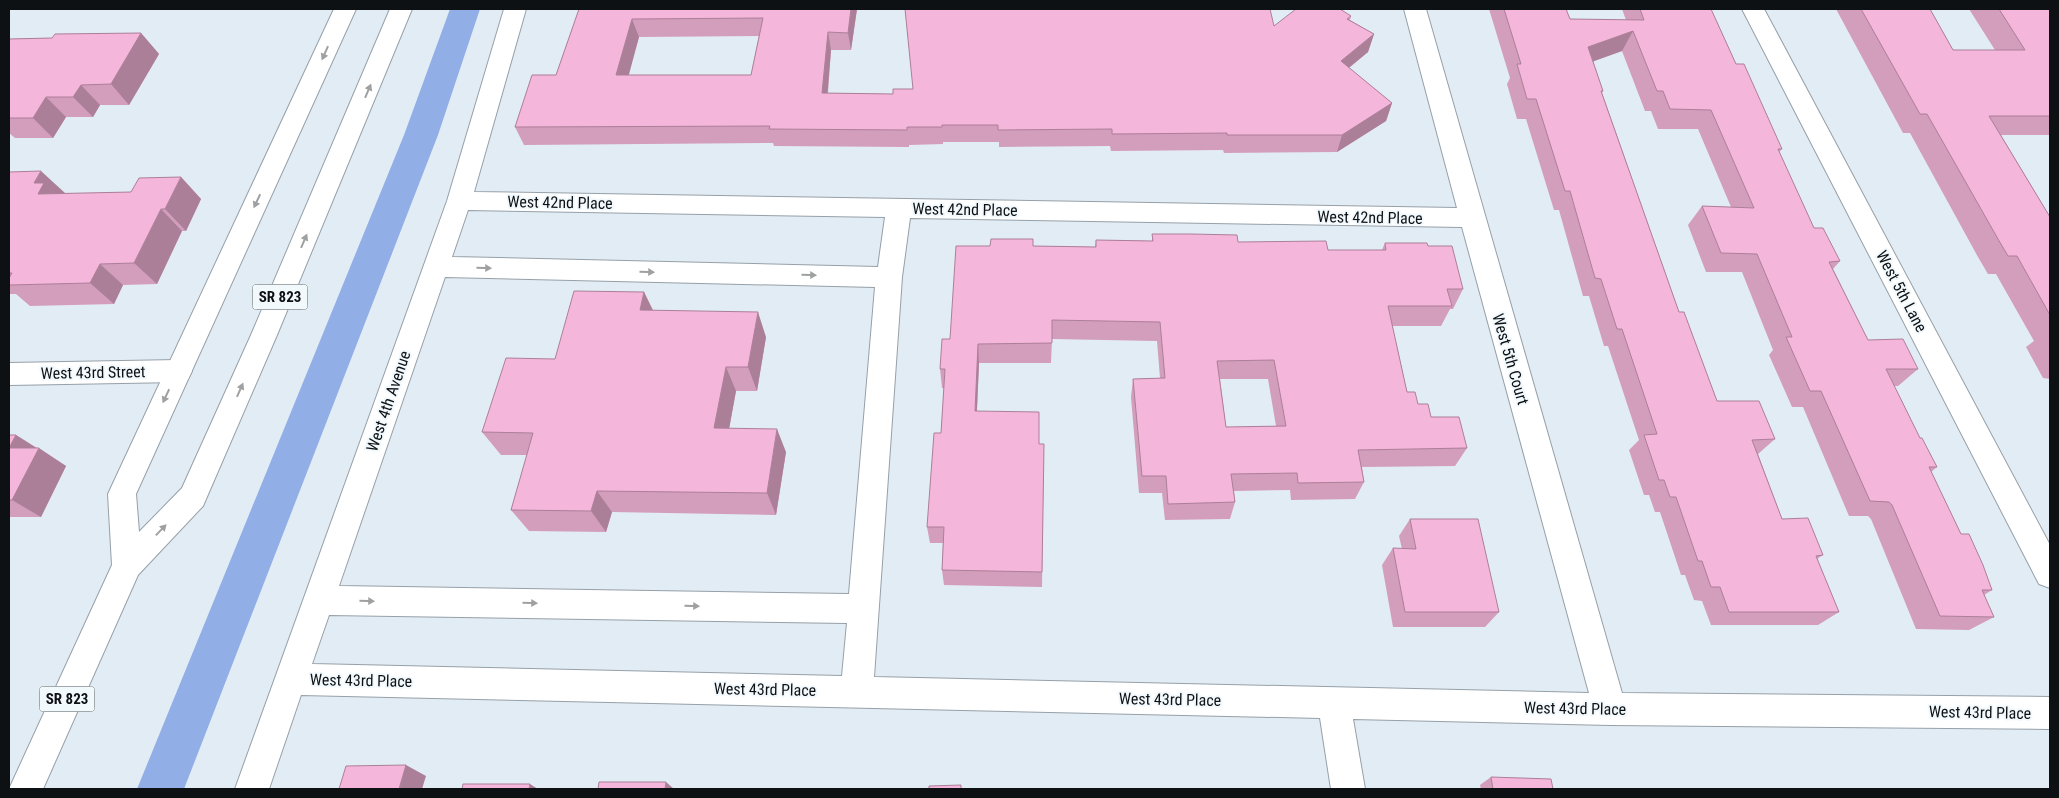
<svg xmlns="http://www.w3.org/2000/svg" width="2059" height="798" viewBox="0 0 2059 798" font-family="'Roboto Condensed',sans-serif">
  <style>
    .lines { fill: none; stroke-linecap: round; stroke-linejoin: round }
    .canal { fill: #92aee6; fill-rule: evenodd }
    .minor-casing { stroke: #96a0a8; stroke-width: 2 }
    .major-casing { stroke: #96a0a8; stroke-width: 2 }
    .minor { fill: #fff; fill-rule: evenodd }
    .major { fill: #fff; fill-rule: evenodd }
    .wall { fill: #d39dbc; fill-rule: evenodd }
    .shaded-wall { fill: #ac7f99 }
    .building { fill: #f5b6db; stroke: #ac7f99; fill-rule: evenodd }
    .oneway { fill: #9fa0a1 }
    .labels { text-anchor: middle; stroke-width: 4; stroke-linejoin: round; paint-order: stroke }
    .shield { fill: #f2f9fd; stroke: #52575a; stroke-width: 1 }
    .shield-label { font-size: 15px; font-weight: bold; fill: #0e1114 }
    .street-label { font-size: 16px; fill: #0e1114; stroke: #f2f9fd }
  </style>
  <rect width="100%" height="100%" fill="#e2ecf4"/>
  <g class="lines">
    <path class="canal" d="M450,9H480L438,135L184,789H137L404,135Z"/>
    <g class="minor-casing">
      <path id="minor" d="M504,9H526L474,192L1457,208L1404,9H1426L1622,693L2050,697V729L1610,725L1353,719L1365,789H1331L1320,718L301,695L269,789H235L447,201ZM468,210L885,217L878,267L452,257ZM910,218L1462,227L1589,693L874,677L902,277ZM445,277L875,287L849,594L339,586ZM329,615L847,623L842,676L312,664Z
        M1742,9H1764L2050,545V588L2039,584Z
        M178,360L188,363L192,371L188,379L178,382L9,385V363Z"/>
    </g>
    <g class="major-casing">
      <path id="major" d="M334,9H356L136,494L139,532L182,488L251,335L390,9H412L277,335L203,506L138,575L43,789H9L112,565L108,494Z"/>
    </g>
    <use href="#minor" class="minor"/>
    <use href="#major" class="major"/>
  </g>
  <path class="wall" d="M579,9H857L851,50H831L828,93L893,94L913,89L1274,26L1351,16L1350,20L1374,34L1368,52L1349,68L1392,103L1386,121L1337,152L1224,153L1223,150L1111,151L1110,146L999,147V142H943V144L909,145V147L774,146L773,143L524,145L515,127L556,75ZM759,36L751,75H628L639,37Z
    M1489,9H1566L1570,19L1626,20L1622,9H1711L1736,64L1782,149L1779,152L1814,228L1840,261L1833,269L1868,340L1918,369L1898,386H1894L1920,438L1937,467L1931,472L1961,534L1992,590L1984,595L1994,617L1969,630L1916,629L1871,519L1868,516H1849L1803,407H1792L1769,355L1773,350L1742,272H1706L1688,225L1702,206L1731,207L1698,129H1658L1651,111H1645L1622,51L1593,61L1603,91L1602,93L1679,312L1717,401L1775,439L1758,454L1782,519L1823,555L1817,559L1839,612L1818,625H1711L1702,601L1694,600L1685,575H1681L1660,512H1655L1649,495H1644L1629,450L1639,440L1608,346H1604L1589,296H1583L1559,210H1554L1526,119H1517L1507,84L1510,78Z
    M1836,9H1930L1953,50H1995L1969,9H2050V135H2001L2050,217V379L2043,378L2026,347L2034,341L1996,274H1988L1978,257L1910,133H1903Z
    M141,33L159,54L129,105H100L93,117H66L53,138H15L9,133V39L52,38Z
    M9,172L65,193L64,194L131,192L181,177L201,199L186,231H182L157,284L123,285L114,304L30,306L16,294H9Z
    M1152,234L1328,250H1382L1385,243L1428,246L1463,289L1453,309H1450L1441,326H1392L1407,392L1418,404L1431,417L1467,448L1455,466L1362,467L1364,482L1355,499L1291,500L1290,490L1234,491L1235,502L1230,519L1165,520L1162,493H1139L1131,397L1133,379L1160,378L1157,341L1052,339L1051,363H979L977,411L1039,444H1044L1042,587L944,585L942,570L943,543H930L927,527L941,433L944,388H942L940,369L950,339L1033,246L1095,247L1096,240L1152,241ZM1220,379H1268L1276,426L1226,427Z
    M644,292L653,310L766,337L757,391H736L729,429L786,452L776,515L612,512L606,532L529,531L511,510L527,455H501L482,432L555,359Z
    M9,435H16L66,466L41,517H9Z
    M1410,519L1499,612L1485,627H1393L1382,565L1393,548L1402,549L1399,536Z
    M1491,777L1553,789H1481L1480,785Z"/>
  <path class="shaded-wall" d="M851,9H857L851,50L848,33Z
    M632,19L639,37L624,93L616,75Z
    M1633,31L1622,51L1578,67L1588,47Z
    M828,32L831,50L826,111L822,93Z
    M141,33L159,54L129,105L111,84Z
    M1374,34L1368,52L1335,79L1341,61Z
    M81,85L100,105L93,117L73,97Z
    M46,97L66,117L53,138L33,118Z
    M1392,103L1386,121L1337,152L1342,135Z
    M41,171L65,193L61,199L38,194L34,183Z
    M181,177L201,199L186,231L165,209Z
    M161,209L182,231L157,284L134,263Z
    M100,264L123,285L114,304L90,283Z
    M644,292L656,317L640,310Z
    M758,312L766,337L757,391L748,367Z
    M978,344L979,363L976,429L975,411Z
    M726,367L736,391L725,451L714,428Z
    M777,429L786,452L776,515L767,493Z
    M16,435L38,449L39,448L66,466L41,517L12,500L9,448Z
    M597,491L612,512L606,532L591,511Z
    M406,765L426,776L422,789H399Z
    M666,782L674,789H665Z
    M530,784L538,789H529Z"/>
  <path class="building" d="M579,9H851L848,33L828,32L822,93L893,94V89H913L905,9H1270L1274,26L1296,9H1340L1351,16L1347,19L1374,34L1341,61L1392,103L1342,135H1227V133L1112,134V129L998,130V125H942V127H907V130L769,129L770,126L515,127L532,75H556ZM763,18L751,75H616L632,19Z
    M1504,9H1566L1570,19L1644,20L1640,9H1711L1736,64H1744L1782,149H1778L1814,228H1823L1840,261L1829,262L1868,340L1903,339L1918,369H1886L1920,438H1922L1937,467H1929L1961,534H1969L1983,565L1992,590H1982L1994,617L1940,616L1892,505L1889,502L1870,501L1821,391H1810L1786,337H1792L1757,254L1721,253L1702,206L1754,208L1711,110L1670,109L1663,91H1657L1633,31L1588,47L1603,91H1601L1679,312H1684L1717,401H1759L1775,439L1752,440L1782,519L1808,518L1823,555L1816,556L1839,612H1729L1720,587H1711L1702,561H1698L1676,497H1670L1664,480H1659L1644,435L1657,434L1622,329H1617L1601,279L1595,278L1570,191H1565L1536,99H1527L1517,64H1521Z
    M1861,9H1930L1953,50H2025L1999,9H2050V116H1989L2050,217V315L2017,256H2008L1998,239L1927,114H1920Z
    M141,33L111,84L81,85L73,97H46L33,118H9V39L52,38L55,34Z
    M41,171L34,183H44L38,194L131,192L139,178L181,177L165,209H161L134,263L100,264L90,283L9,285V278L12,273H9V172Z
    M1152,234H1191L1237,235L1238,242L1326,241L1328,250H1386L1385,243H1427L1428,246H1452L1463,289H1447L1452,306H1388L1407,392H1415L1418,404H1428L1431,417H1459L1467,448L1358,450L1364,482L1298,483L1297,473L1231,474L1235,502L1168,504L1166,476H1142L1133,379L1165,378L1160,322L1052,320V343L978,344L975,411L1039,412V444H1044L1042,572L942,570L944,527H927L934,433H941L945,369H940L942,339H950L956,246H990L991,239H1033V246L1096,247V240L1153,241ZM1274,360L1286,426L1226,427L1217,361Z
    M574,291L644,292L640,310L758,312L748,367H726L714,428L777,429L767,493L597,491L591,511L511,510L533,433L482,432L506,358L555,359Z
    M9,435H16L9,448H39L12,500H9Z
    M1410,519H1478L1499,612H1405L1393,548L1416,549Z
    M406,765L399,789H339L346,766Z
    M1491,777L1551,779L1553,789H1493Z
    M599,782H666L665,789H741H598Z
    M463,784H530L529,789H558H462Z
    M961,785V789H929V786Z"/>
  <defs><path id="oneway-solid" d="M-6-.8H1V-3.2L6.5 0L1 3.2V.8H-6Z" transform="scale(1.25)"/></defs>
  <g class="oneway">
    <use href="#oneway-solid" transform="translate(325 53) rotate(114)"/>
    <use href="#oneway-solid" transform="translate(368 91) rotate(-67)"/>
    <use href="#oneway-solid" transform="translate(257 201) rotate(115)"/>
    <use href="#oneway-solid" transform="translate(304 241) rotate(-67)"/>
    <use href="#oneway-solid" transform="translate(484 268) rotate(1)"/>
    <use href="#oneway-solid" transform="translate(647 272) rotate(1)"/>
    <use href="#oneway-solid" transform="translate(809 275) rotate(1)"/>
    <use href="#oneway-solid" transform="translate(240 390) rotate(-66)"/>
    <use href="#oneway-solid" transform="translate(166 396) rotate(115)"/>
    <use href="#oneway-solid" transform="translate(161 530) rotate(-46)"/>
    <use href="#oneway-solid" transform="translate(367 601) rotate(1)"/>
    <use href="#oneway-solid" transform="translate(530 603) rotate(1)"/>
    <use href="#oneway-solid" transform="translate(692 606) rotate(1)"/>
  </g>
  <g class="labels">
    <g class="shield">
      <rect x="252.5" y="284.5" width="55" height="25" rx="4"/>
      <rect x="39.5" y="686.5" width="55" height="25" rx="4"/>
    </g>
    <g class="shield-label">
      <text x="280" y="302">SR 823</text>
      <text x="67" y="704">SR 823</text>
    </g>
    <g class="street-label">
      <text transform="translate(560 202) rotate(1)" y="6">West 42nd Place</text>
      <text transform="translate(965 209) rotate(1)" y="6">West 42nd Place</text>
      <text transform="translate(1370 217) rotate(1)" y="6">West 42nd Place</text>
      <text transform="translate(1902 291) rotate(62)" y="6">West 5th Lane</text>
      <text transform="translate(1511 359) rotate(74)" y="6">West 5th Court</text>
      <text transform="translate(93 372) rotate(-1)" y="6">West 43rd Street</text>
      <text transform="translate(388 401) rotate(-71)" y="6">West 4th Avenue</text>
      <text transform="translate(361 680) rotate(1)" y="6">West 43rd Place</text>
      <text transform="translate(765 689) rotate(1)" y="6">West 43rd Place</text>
      <text transform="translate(1170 699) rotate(1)" y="6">West 43rd Place</text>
      <text transform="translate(1575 708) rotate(1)" y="6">West 43rd Place</text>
      <text transform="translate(1980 712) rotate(1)" y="6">West 43rd Place</text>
    </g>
  </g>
  <rect width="2059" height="798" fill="none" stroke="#0e1114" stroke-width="20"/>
</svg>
